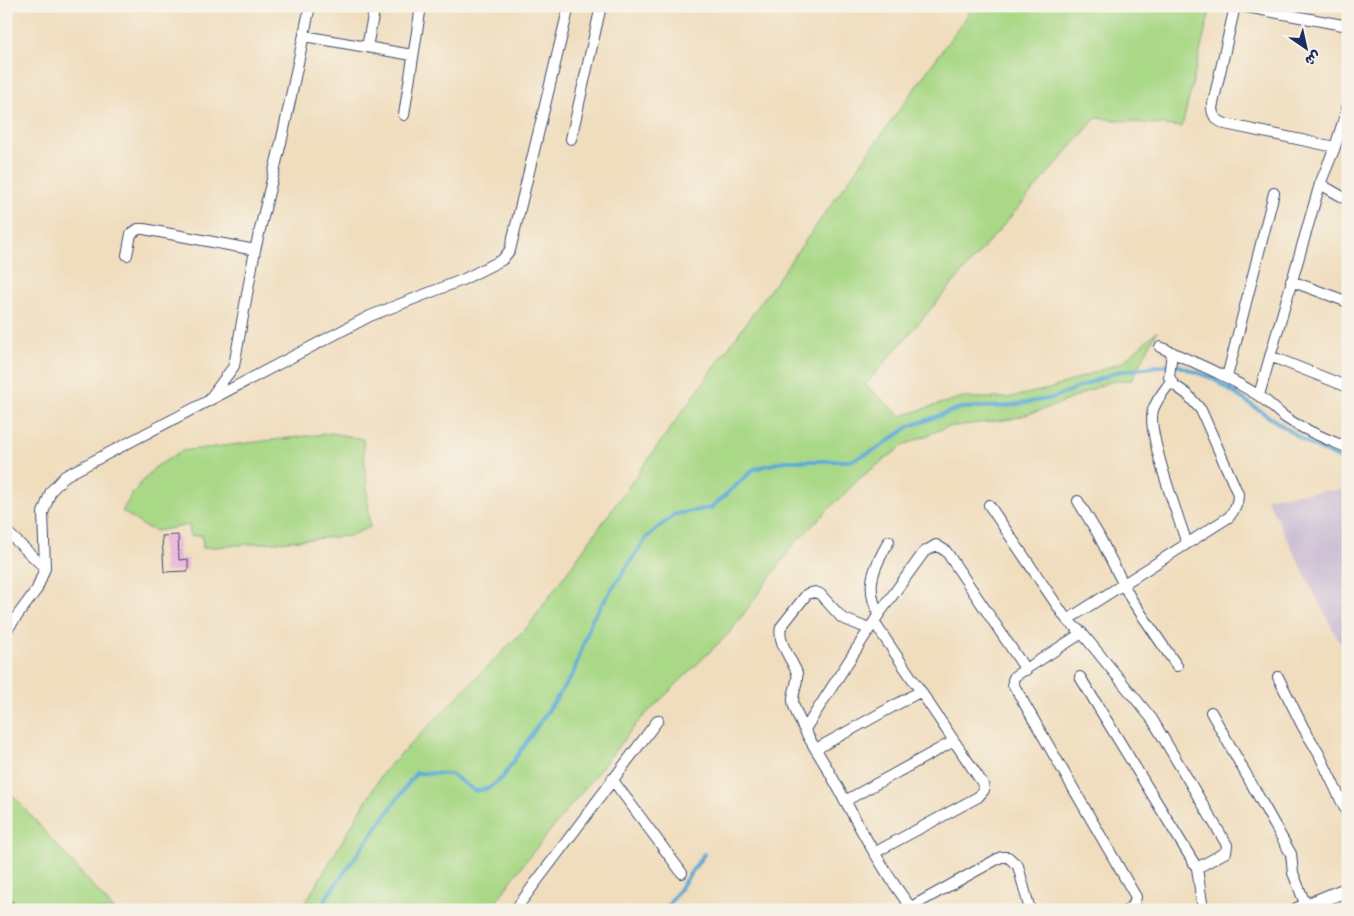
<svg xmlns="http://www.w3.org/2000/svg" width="1354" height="916" viewBox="0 0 1354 916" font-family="'Patrick Hand','Playpen Sans Arabic',sans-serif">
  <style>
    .industrial { fill: #ccbed4 }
    .green { fill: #a9d886; stroke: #628472 }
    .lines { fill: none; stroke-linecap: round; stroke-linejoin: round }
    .stream { stroke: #5cabd6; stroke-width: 4 }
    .building { fill: #e9aeda }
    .street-casing { stroke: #3b496c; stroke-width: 12 }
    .secondary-casing { stroke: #3b496c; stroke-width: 16 }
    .street { stroke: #fff; stroke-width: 10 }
    .secondary { stroke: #fff; stroke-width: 14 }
  </style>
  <rect width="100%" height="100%" fill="#f7f3e8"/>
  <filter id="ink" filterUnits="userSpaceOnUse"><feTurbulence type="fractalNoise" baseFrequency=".02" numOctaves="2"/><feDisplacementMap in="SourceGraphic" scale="10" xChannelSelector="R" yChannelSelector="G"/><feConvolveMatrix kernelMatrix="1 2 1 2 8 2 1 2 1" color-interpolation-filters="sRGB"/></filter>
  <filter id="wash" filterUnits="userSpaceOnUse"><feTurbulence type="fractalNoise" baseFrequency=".0096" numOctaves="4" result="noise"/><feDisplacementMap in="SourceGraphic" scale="20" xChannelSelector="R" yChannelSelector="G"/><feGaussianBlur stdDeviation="1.12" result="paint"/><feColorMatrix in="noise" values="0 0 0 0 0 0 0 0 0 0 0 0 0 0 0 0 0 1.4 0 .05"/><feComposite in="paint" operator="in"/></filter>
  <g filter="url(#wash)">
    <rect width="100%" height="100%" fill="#f0ddbd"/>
    <path class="industrial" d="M1348,489V654L1334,632L1266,497Z"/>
    <path class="green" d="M974,6H1211L1182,127L1096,118L865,385L901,416L959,398H1007L1049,389L1123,362L1157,331L1132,380L1109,382L1054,406L1012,419L947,427L904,445L860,478L794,544L731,631L638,722L525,862L490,910H301L384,771L529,625Z
      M332,433L363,439L370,527L349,536L203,548L202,535L190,536L189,525L156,531L145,527L122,511L135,490L154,468L181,451Z
      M9,791L114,910H6V793Z"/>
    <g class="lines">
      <path class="stream" d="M320,910L328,895L416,773L451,774L475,791L489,788L502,778L573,674L592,619L647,537L675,514L711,508L754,469L785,461H850L875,450L910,426L961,408L1007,406L1053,398L1116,372L1174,364L1212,378L1312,446L1348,462
        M665,910L704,854"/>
    </g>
    <g id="blocks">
      <path class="building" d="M178,535L179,560L188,559V571L164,572L162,536Z
        M9,898L16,906L12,910H6V901Z"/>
    </g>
  </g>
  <g filter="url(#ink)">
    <use href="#blocks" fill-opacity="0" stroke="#3b496c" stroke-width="1"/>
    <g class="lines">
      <g class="street-casing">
        <path id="street" d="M1235,6L1212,108C1213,118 1217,120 1225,124L1335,147
          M1241,6L1348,26
          M304,36L412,55
          M367,47L375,6
          M404,115L421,6
          M571,139L601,6
          M1320,184L1348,200
          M127,255L131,234L138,229H144L255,250
          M1291,281L1348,302
          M1160,347C1193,362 1226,375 1256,394C1267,400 1276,411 1286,418C1305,431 1327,439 1348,448
          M1270,356L1348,387
          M1227,377L1274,193
          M1171,381C1165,390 1156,400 1153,410C1146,432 1179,518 1187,544
          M1259,395L1320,184L1335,147L1348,106
          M211,397L234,366L255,250L283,134L310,6
          M1078,501L1098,534L1131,599L1177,666
          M989,505L1067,620L1082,633L1152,719L1227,845L1226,852L1197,868
          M6,531L45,568L37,589L6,631
          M45,568L43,513L51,491L65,476L370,316L462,280L502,260L510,250L569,6
          M879,614C864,587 874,567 889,541
          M1067,620L1229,517C1235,509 1238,504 1238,494L1201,410L1187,394L1174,385L1169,377L1172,352
          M874,622L983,784L984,790L978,797L874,853
          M869,629L842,618L820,594L815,592L807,594L781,627C777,643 792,659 797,673C799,685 790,695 794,706C802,730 818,752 830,773C856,820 880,868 913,910
          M1082,633L1015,676L1013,680V684L1136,897L1134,904L1127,910
          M1080,677L1197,868L1203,910
          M1278,677L1303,727L1319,754L1348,815
          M1211,712L1291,854L1293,873L1306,906
          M805,729L879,614L924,552L936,545L946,551L1026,670
          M816,749L921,691
          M612,779L682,873
          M845,801L954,741
          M911,907L1001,857H1008L1018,866L1030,910
          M515,910L658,720"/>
      </g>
      <g class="secondary-casing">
        <path id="secondary" d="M1297,910L1348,889"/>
      </g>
      <use href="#street" class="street"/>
      <use href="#secondary" class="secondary"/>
    </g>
  </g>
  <rect width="1354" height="916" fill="none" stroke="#f7f3e8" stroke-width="25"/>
  <g transform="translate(1306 48) rotate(146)" stroke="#f7f3e8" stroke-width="4" paint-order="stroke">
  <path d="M0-4L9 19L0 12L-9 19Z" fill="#1b2f5e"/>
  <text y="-8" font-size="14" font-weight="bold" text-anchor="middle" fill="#1b2f5e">ش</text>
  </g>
</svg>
